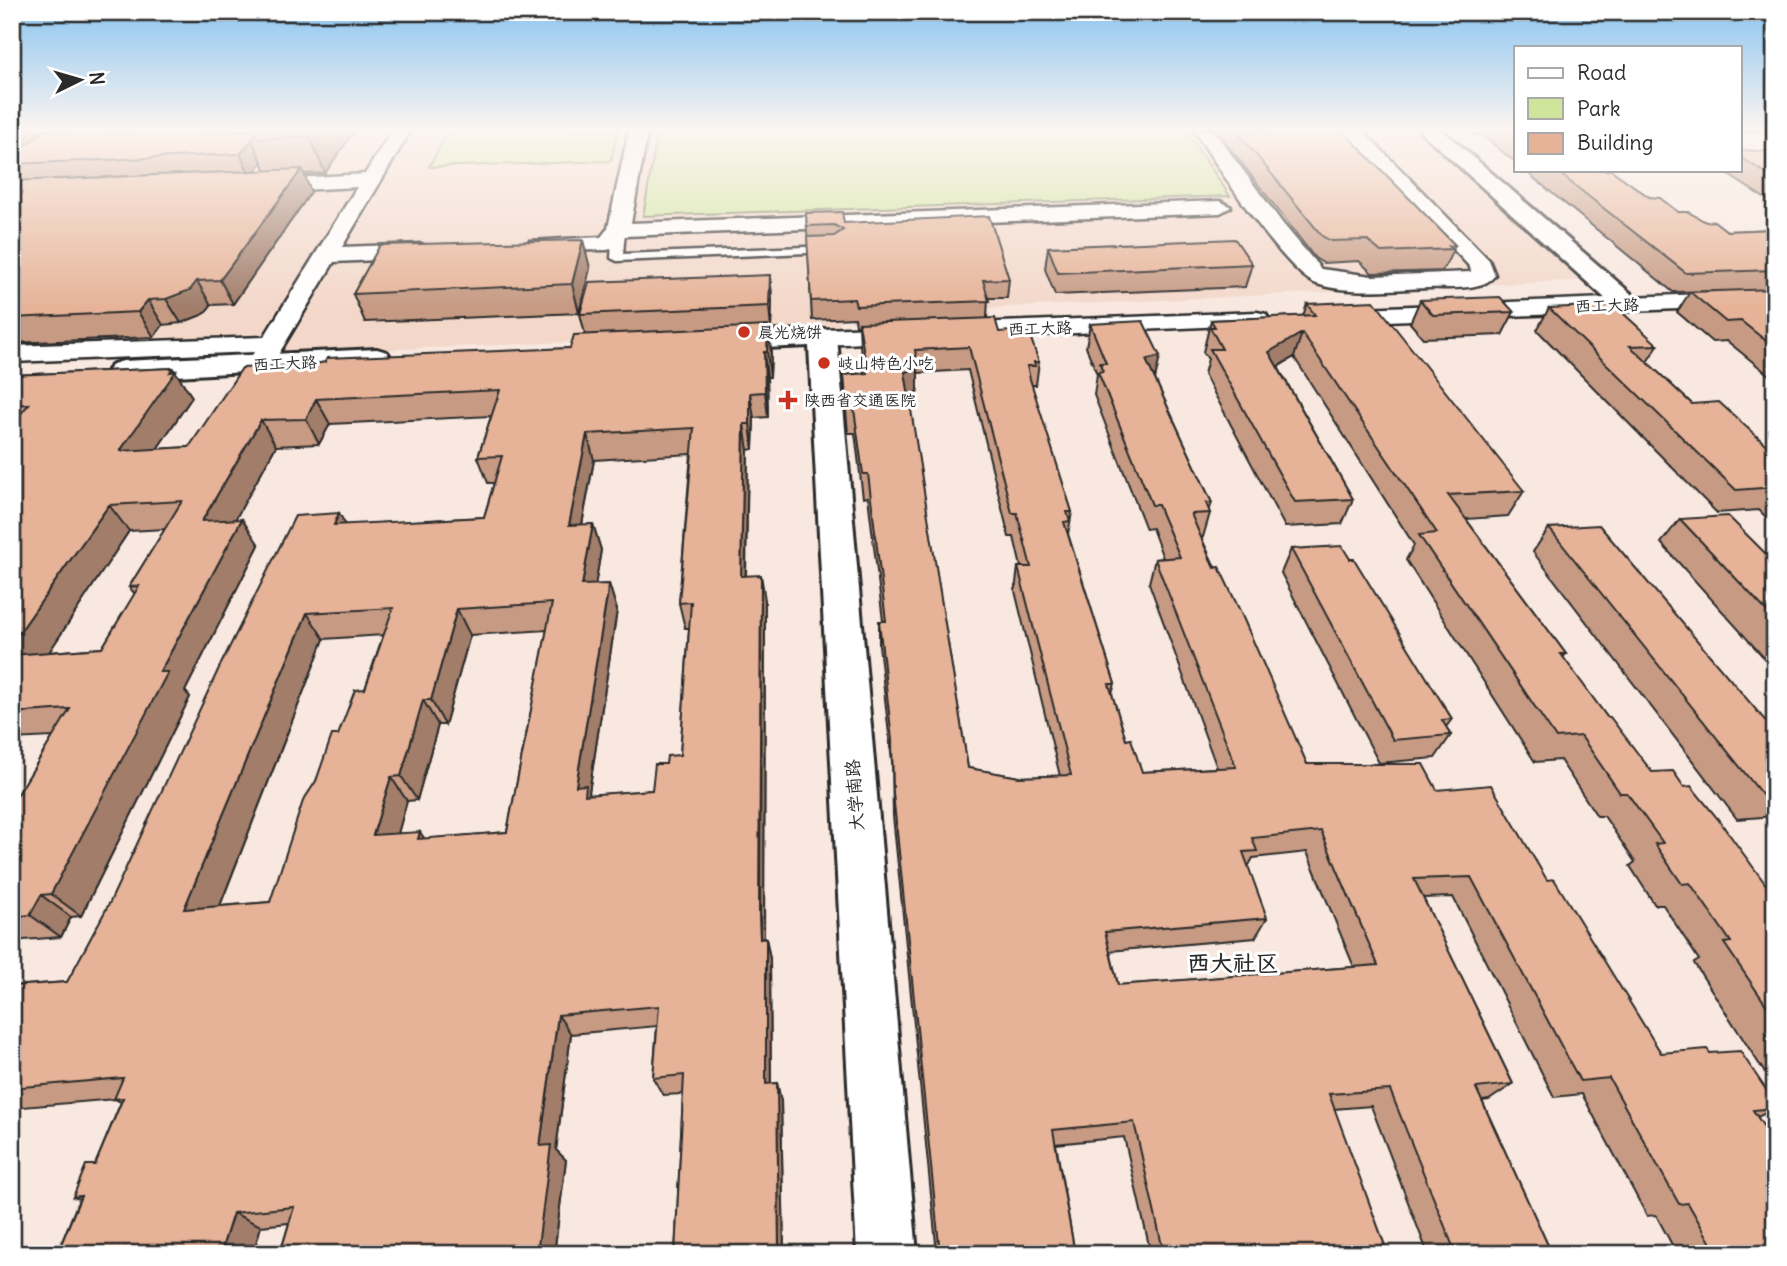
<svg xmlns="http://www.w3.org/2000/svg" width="1787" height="1266" viewBox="0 0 1787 1266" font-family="Delius,'LXGW WenKai TC',sans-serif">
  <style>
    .built { fill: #f3d8ca }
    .green { fill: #cfe59b; stroke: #7d8863; stroke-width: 2 }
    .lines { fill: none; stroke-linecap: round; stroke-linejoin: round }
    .service-casing { stroke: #2b2b2b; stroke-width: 5 }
    .minor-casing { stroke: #2b2b2b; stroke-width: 5 }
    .tertiary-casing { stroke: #2b2b2b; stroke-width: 6 }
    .secondary-casing { stroke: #2b2b2b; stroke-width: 6 }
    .service { fill: #fff; fill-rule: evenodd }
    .minor { fill: #fff; fill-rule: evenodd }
    .tertiary { fill: #fff; fill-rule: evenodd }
    .secondary { fill: #fff; fill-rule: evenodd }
    .wall { fill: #c69a83; stroke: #2b2b2b; stroke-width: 2; fill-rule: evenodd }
    .shaded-wall { fill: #a17d6a; stroke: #2b2b2b; stroke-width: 2 }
    .building { fill: #e6b398; stroke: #2b2b2b; stroke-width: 2; fill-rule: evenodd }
    .poi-dot { fill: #c8321e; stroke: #fff; stroke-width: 2.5 }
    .labels { text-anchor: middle; stroke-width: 6; stroke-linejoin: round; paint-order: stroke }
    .far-street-label { font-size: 16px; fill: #2b2b2b; stroke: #fff }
    .far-poi-label { font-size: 16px; fill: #2b2b2b; stroke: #fff; text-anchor: start }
    .street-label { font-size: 18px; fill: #2b2b2b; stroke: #fff }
    .near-neighbourhood-label { font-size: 23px; font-weight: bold; fill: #2b2b2b; stroke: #fff }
  </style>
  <rect width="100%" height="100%" fill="#f8e8e0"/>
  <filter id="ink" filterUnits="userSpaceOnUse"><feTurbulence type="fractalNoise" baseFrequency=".0143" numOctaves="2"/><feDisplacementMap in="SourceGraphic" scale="14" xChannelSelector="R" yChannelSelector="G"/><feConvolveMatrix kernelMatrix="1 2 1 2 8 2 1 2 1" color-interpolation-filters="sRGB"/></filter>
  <g filter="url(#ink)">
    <path class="built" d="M12,130H1420L1589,280L840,315V331L12,365Z"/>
    <path class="green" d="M449,130H618L611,161L429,167Z
      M658,130H1185L1230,196L643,216Z"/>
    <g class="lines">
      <g class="service-casing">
        <path id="service" d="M619,227L625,230L623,254L830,246L836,249L830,252L617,261L611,258L613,230Z"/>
      </g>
      <g class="minor-casing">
        <path id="minor" d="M392,130H411L342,247L422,244L433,251L422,258L334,262L269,370H251L247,364L254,352L12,362V346L264,337L357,187L261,192L251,186L261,180L365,174Z
          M629,130H648L631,223L1220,201L1231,207L1220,213L625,236L615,248L607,250L529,251L526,246L529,241L601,237L608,228Z
          M1194,130H1213L1283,224L1321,269L1372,276L1471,272L1470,267L1342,130H1362L1489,260L1495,275C1483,292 1447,287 1429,288C1393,289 1351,295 1317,284C1286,274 1215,162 1194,130Z
          M1775,291V305L1338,323L1329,321L1326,316L1329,311L1338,309Z
          M1257,312L1266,314L1269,319L1266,324L823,345L814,342L810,337L814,332L823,329Z"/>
      </g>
      <g class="tertiary-casing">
        <path id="tertiary" d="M823,329L833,331L837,337L917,1254H857L809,346L717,350L707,348L703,342L707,336L717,334Z
          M377,349L387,352L391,358L387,364L123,379L113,376L108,370L113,364L123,361Z"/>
      </g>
      <g class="secondary-casing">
        <path id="secondary" d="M1419,130H1442L1636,298L1640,304L1636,310H1618Z"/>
      </g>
      <use href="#service" class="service"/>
      <use href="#minor" class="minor"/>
      <use href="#tertiary" class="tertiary"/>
      <use href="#secondary" class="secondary"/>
    </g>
    <path class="wall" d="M12,130H355L325,173L304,174L311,192L233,304L211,305L204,314L181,323L163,325L154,337L12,343V181H14L12,179ZM262,162L266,171H255Z
      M1216,130H1342L1455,245L1445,267H1444L1442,271L1372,273L1359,261L1323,263L1315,258Z
      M1468,130H1516V163L1482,135H1474Z
      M1740,130H1775V131L1740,132Z
      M1740,150L1775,152V205L1721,170H1740Z
      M1524,170H1611L1649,197L1678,212L1727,231L1775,229V380L1727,341L1712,342L1677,312L1690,292L1718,291L1673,292Z
      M806,213L844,223L1009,279L1007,298H988L987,318L999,332L1024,334L1039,362L1036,385H1033L1032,387L1072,512L1068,534L1115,684L1112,694L1126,740L1142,772L1217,768L1149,583L1155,559L1163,558L1152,528L1146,529L1094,395L1097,374L1086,347L1090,324L1155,379L1212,503L1209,511L1210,513L1203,537H1201L1307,764L1437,790L1547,880L1661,1053H1710L1775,1103V1109L1757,1117L1775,1254H1677L1656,1215L1647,1216L1582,1094L1554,1097L1453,897L1423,898L1513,1084L1489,1100L1482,1101L1552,1254H1428L1371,1106L1334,1109L1388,1254H1151L1124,1137L1056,1144L1075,1254H937L893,816L892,762L879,645V621H883L868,497L863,498L855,433H848L845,399L844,375L864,373L860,346L859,325H856L855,318L812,320ZM968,370L1009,537H1014L1021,567H1018L1015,591L1060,776L1019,777L968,768L908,395L918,391V373ZM1307,852L1354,967L1118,985L1110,951L1255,938L1267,918L1248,867L1253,858Z
      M1048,247L1252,264L1245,287L1055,295L1045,269Z
      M590,268L579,313L365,322L353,294Z
      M770,275L772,297L771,329H768L771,351L770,377H767L768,417L754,418L753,449L748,450L746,576L765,600L764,938H766L770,959L771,1084L777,1083L781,1101L784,1254H675L683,1094L663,1095L653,1078L657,1026L571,1034L556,1150L566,1160L554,1254H280L289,1223L261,1226L253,1254H57L79,1199L73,1197L95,1165L121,1102L115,1099L12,1108V986L67,982L346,525L484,517L494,483H488L478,457L491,416L330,424L319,444L276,446L235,519L259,545L185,691L190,697L81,916L71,917L61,937L12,941V804L53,737L12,739V375L173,368L192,397L157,449L189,447L315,364L570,348L585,334L580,314ZM691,454L679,603L685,628H689L680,755L666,764L652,790L590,795L589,792L617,610L609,584L595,585L601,550L593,524L582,525L594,460ZM165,529L129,587L135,594L102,648L49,652L129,531ZM547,630L507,832L424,839L398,833L407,801L417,800L438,725H445L470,635ZM383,635L365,689L338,735L316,781L270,902L220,906L324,639Z
      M1420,300L1514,312L1502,335L1423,338L1410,323Z
      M1307,304L1524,491L1508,516L1466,519L1566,654L1563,658L1607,717L1652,772L1684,787L1775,897V1072L1765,1073L1694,963L1699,960L1663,905H1655L1630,866L1635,862L1604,816H1597L1560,760L1535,762L1406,560L1414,545L1294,357L1278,367L1353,499L1342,524L1285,527L1204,374L1208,359L1203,352L1211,320L1303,316Z
      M1549,308L1658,345L1647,362L1692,404L1775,453V526L1759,510L1717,513L1537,330Z
      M1680,519L1775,563V670L1661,543Z
      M1549,528L1775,732V816L1737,819L1533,552Z
      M1291,549L1350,559L1452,719L1446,727L1451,735L1435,758L1379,763L1281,573Z
      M1775,866V877L1770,870Z"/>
    <path class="shaded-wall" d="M15,130H55L12,164V132Z
      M314,130H355L325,173L309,136Z
      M252,140L262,162L251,177L240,154Z
      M302,169L311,192L233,304L220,280Z
      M583,240L590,268L579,313L572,284Z
      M770,275L772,297L771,329L769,306Z
      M197,281L211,305L204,314L181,323L166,299Z
      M148,300L163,325L154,337L138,312Z
      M768,326L771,351L770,377L767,352Z
      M1302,333L1294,357L1261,376L1269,352Z
      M764,352L767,377L768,417L765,392Z
      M1160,356L1155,380L1146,360Z
      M173,368L192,397L138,477L120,451Z
      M918,368V391L905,396V372Z
      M750,393L754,418L753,449L750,424Z
      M316,399L330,424L319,444L306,419Z
      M261,420L276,446L220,547L202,521Z
      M744,424L748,450L745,602L741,576Z
      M587,434L594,460L577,551L569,525Z
      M109,505L129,531L30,681L12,664V643Z
      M339,513L354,539L334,525Z
      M242,519L259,545L185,691L190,697L81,916L51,894L160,672Z
      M593,524L601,550L591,611L582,585Z
      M761,575L765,600L764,938L760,939Z
      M609,584L617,610L589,792L597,809L576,786Z
      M457,609L470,635L445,725L431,700Z
      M307,613L324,639L210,931L184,909Z
      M423,700L438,725L417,800L401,776Z
      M391,777L407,801L391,859L373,835Z
      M420,832L436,855L418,839Z
      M41,895L71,917L61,937L30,915Z
      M766,938L770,959L771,1102L766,1084Z
      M558,1015L571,1034L556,1150L566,1160L554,1254H537L540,1146Z
      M777,1083L781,1101L784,1254H779Z
      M233,1213L261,1226L253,1254H220Z"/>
    <path class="building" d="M44,130H259L252,139V140L240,154L12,164V157Z
      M259,130H314L309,136L252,139Z
      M1236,130H1342L1455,245L1449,246L1452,249L1381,252L1367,240L1331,241L1322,236Z
      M1505,130H1516V139Z
      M1740,150L1775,152V179L1740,157Z
      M302,169L220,280L197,281L190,290L166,299L148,300L138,312L12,318V181Z
      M1555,170H1611L1649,197L1660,198L1678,212H1688L1706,222L1714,221L1727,231L1775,229V270L1686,273Z
      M842,212L844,223L989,216L1009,279L983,280L989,301L856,306L854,299L811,301L807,237L834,236L843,230L834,225L807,226L806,213Z
      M1235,239L1252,264L1058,273L1048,247Z
      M583,240L572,284L353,294L380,245Z
      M770,275L769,306L580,314L589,282Z
      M1775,289V348L1741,321L1726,322L1690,292Z
      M1500,297L1514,312L1433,315L1420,300Z
      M1374,301L1524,491L1448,495L1566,654H1561L1607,717H1610L1652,772L1673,771L1684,787L1691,786L1718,819L1775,897V1018L1724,943L1731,942L1690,883L1682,884L1655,844L1663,843L1627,793H1620L1581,736L1556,738L1419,535L1437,533L1302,333L1269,352L1353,499L1295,502L1210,349H1222L1210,327H1215L1211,320L1315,315L1307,304Z
      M1614,305L1658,345L1630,346L1692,404L1719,402L1775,453V487L1736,490L1549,308Z
      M995,318L999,332L1023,330L1024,334L1029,333L1039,362H1034L1035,366H1027L1030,379L1072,512H1067L1070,521L1064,522L1115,684H1109L1126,740L1131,739L1142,772L1236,767L1155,559L1180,557L1158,505H1152L1098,372L1103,371L1100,363H1106L1090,324L1143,321L1160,356L1146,360L1212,503H1206L1210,513L1191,514L1214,568L1219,567L1241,613L1307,764H1423L1437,790L1491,785L1547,880L1554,879L1661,1053L1707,1049L1710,1053L1740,1051L1775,1103V1108L1753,1110L1775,1144V1254H1717L1688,1203L1679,1204L1609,1078L1580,1081L1471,877L1414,879L1513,1084L1476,1088L1552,1254H1456L1390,1090L1329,1094L1388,1254H1164L1134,1122L1053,1130L1075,1254H940L893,793L892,740L879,621H886L868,474H863L854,409H847L844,375L867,373L859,323ZM969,347L1012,513H1017L1031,567H1018L1071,775L1019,777L968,768L905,372L918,368L915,350ZM1321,831L1378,965L1118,985L1105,932L1267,918L1243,852L1257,851L1252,838Z
      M768,326L767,352H764L765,392L750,393V424H744L741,576L761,575L759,916L760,939L766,938V1084L777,1083L779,1254H675L684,1075L653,1078L659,1006L558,1015L540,1146L551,1145L537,1254H280L294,1207L233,1213L220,1254H57L81,1196L73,1197L86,1165H95L123,1098L114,1099L123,1078L12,1088V986L67,982L110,902L219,668L295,516L339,513L334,525L484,517L502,456L478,457L500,390L316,399L306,419L261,420L202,521L242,519L160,672H168L51,894L41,895L30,915L12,917V804L70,709L12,713V655L102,648L139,586L129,587L182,501L109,505L12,643V424L29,404L12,405V375L173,368L170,372L176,371L120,451L189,447L242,368L315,364L325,362L327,358L570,348L574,335ZM694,428L679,603L691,602L680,755L667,756L666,764H655L652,790L585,795L586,785L576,786L609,584L582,585L593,524L569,525L587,434ZM552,603L507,832L418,839L420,832L373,835L391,777L401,776L423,700H431L457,609ZM393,608L365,689L355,690L338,735H332L316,781L303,801L270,902L184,909L307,613Z
      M1728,516L1775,563V620L1680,519Z
      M1599,525L1775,732V796L1764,797L1549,528Z
      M1342,546L1350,559H1354L1452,719L1442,720L1451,735L1393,740L1291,549Z"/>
  </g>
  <linearGradient id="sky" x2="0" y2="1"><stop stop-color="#89c4f0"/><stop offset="0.42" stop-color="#fcf5f1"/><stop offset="1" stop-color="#fcf5f1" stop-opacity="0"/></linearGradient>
  <rect width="1787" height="308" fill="url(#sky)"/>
  <g class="poi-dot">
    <circle cx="744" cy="332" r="7"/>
    <circle cx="824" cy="363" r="7"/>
    <path d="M784.5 389.5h7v7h7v7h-7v7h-7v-7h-7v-7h7z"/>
  </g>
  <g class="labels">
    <g class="far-street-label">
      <text transform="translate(1607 305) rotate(-2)" y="6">西工大路</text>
      <text transform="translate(1040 328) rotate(-2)" y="6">西工大路</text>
      <text transform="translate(285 363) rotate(-3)" y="6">西工大路</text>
    </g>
    <g class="far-poi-label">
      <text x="758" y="338">晨光烧饼</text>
      <text x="838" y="369">岐山特色小吃</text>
      <text x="804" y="406">陕西省交通医院</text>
    </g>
    <g class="street-label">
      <text transform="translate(855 795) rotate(-94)" y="6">大学南路</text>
    </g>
    <g class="near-neighbourhood-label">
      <text x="1233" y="971">西大社区</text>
    </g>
  </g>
  <rect width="1787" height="1266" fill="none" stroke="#fff" stroke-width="42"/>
  <rect x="21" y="21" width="1745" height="1224" fill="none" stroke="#2b2b2b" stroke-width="2.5" filter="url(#ink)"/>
  <rect x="1514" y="46" width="228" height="126" fill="#ffffff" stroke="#aaaaaa" stroke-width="2"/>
  <rect x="1528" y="68" width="35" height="10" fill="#ffffff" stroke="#aaaaaa" stroke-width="2"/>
  <text x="1577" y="80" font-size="21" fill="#2b2b2b">Road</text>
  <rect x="1528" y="98" width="35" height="21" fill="#cfe59b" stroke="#aaaaaa" stroke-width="2"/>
  <text x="1577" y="116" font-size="21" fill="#2b2b2b">Park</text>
  <rect x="1528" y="133" width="35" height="21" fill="#e6b398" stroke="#aaaaaa" stroke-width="2"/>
  <text x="1577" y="150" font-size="21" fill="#2b2b2b">Building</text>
  <g transform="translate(80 80) rotate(85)" stroke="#ffffff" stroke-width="5" paint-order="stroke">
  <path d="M0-5L12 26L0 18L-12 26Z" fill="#2b2b2b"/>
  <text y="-10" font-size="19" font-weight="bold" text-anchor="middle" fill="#2b2b2b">N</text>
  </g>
</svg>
